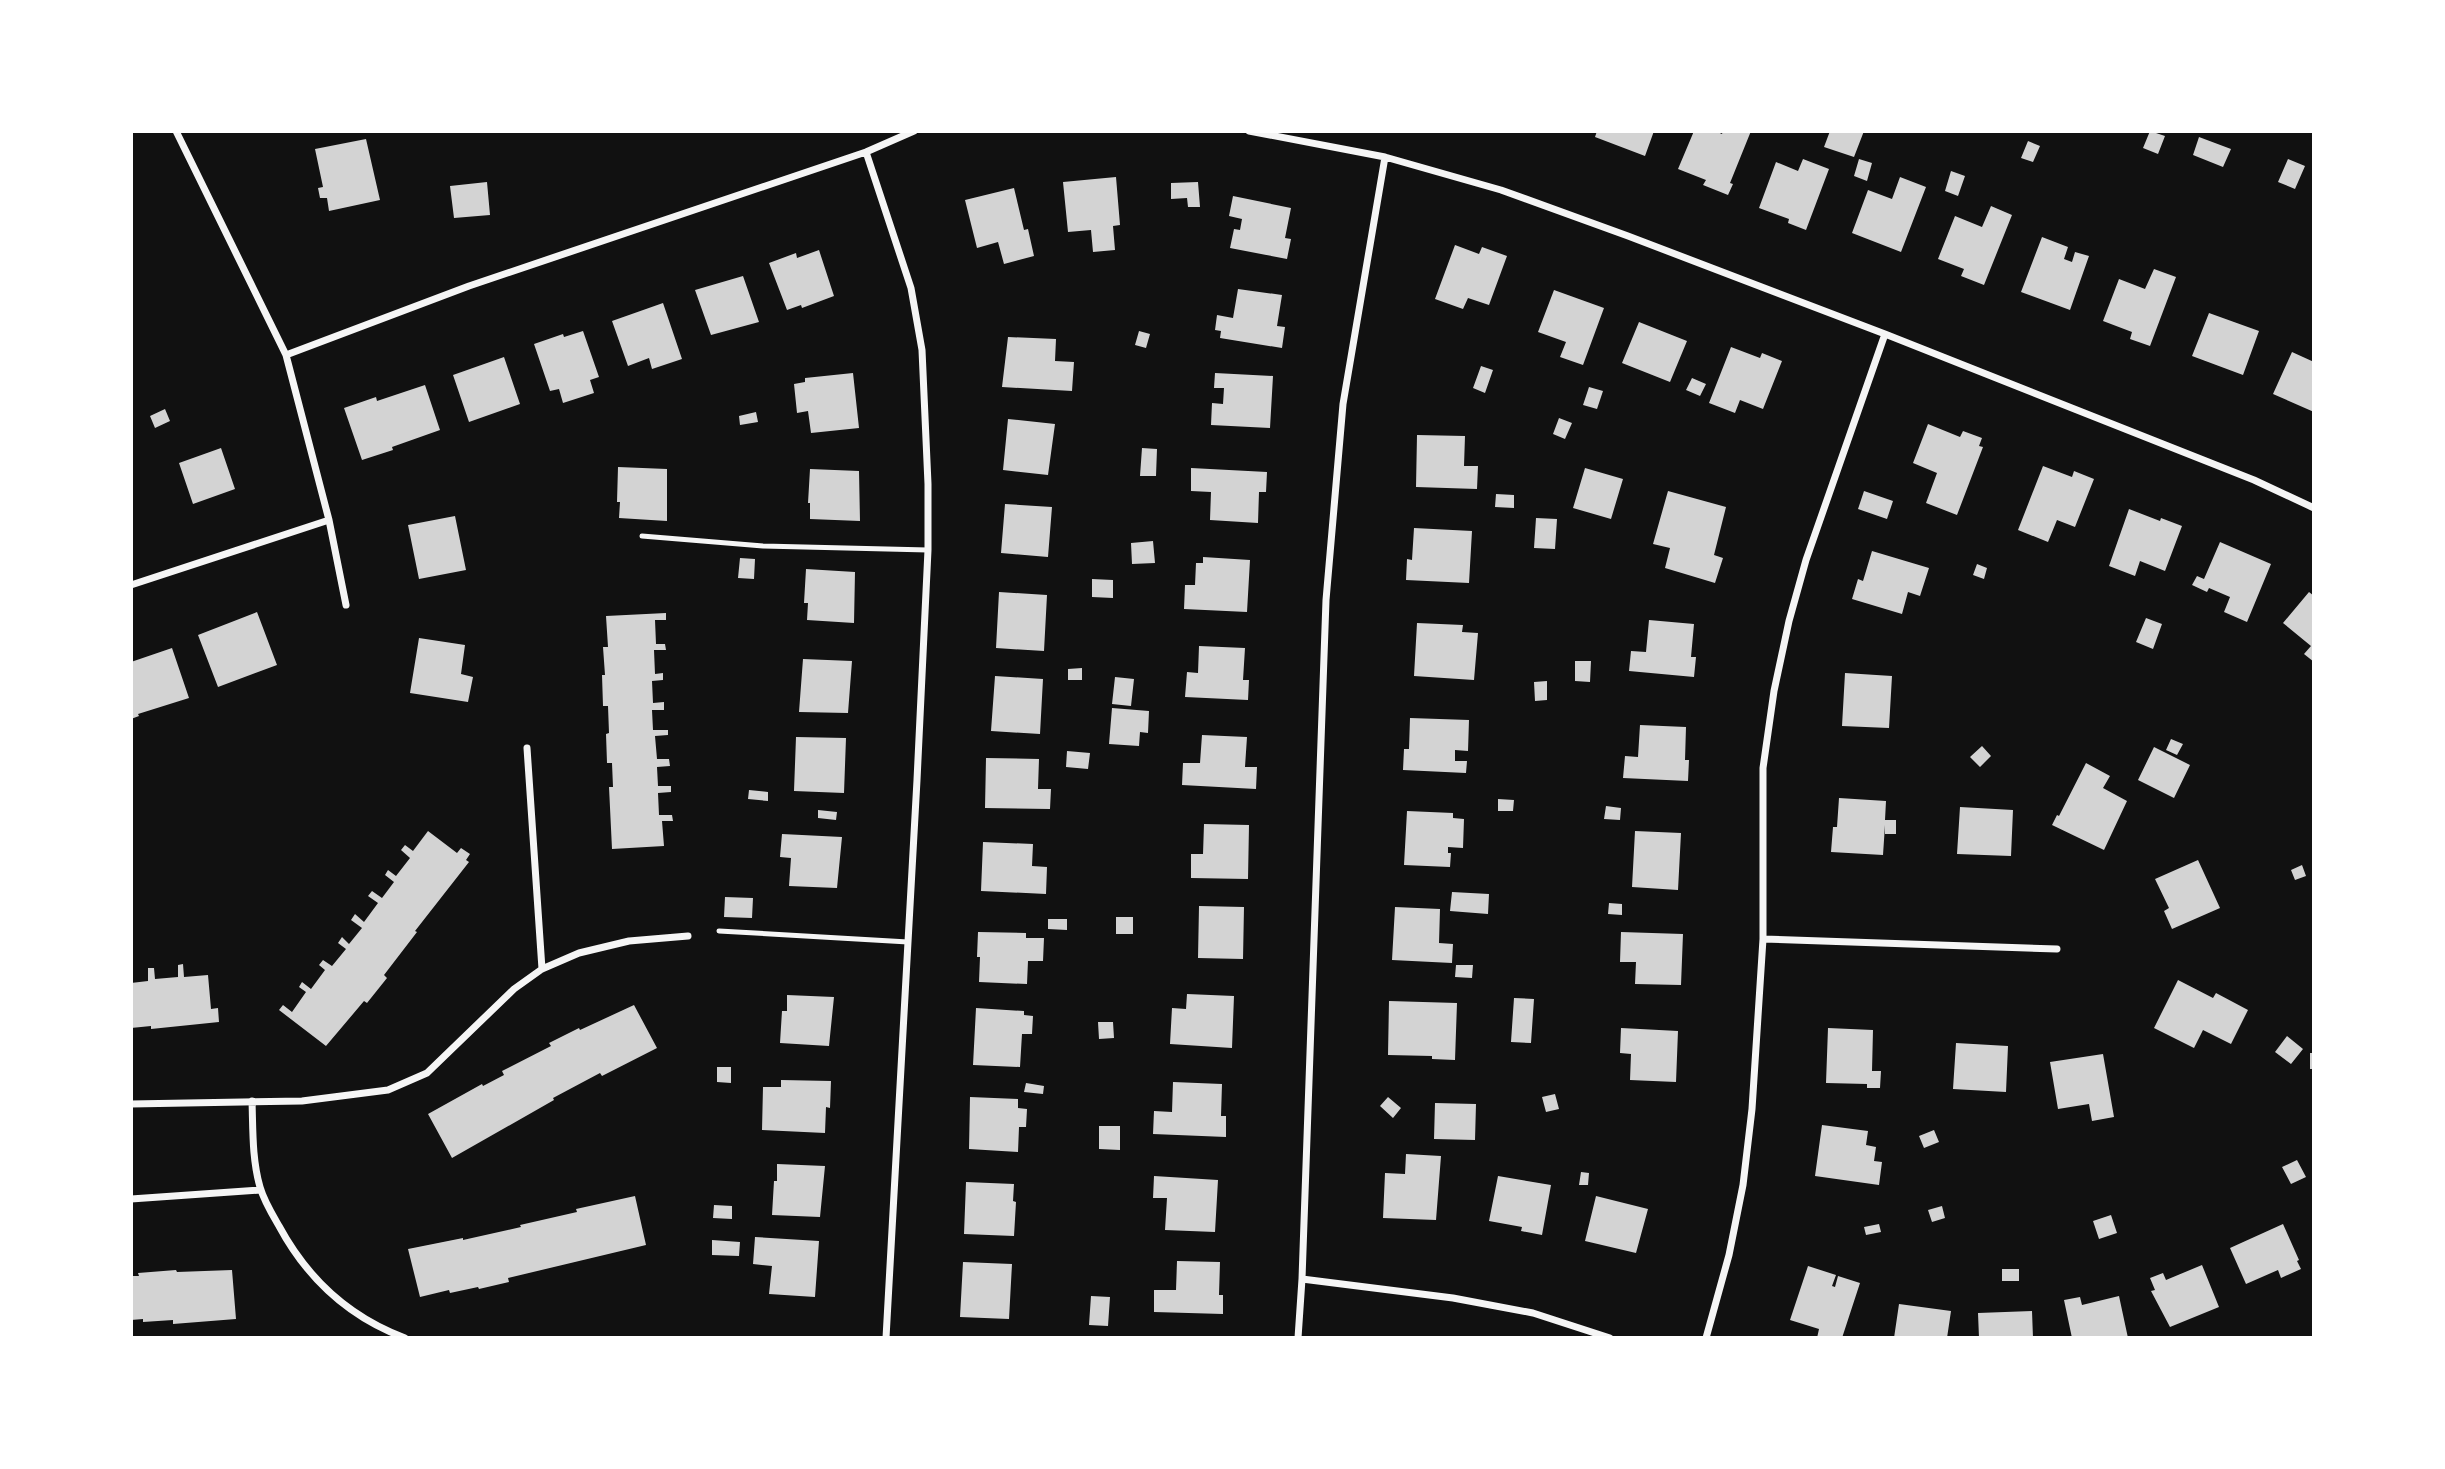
<svg xmlns="http://www.w3.org/2000/svg" width="2445" height="1469" viewBox="0 0 2445 1469" font-family="Inter,sans-serif">
  <style>
    .building { fill: #d3d3d3 }
    .lines { fill: none; stroke-linecap: round; stroke-linejoin: round }
    .service { stroke: #f5f5f5; stroke-width: 5 }
    .minor { stroke: #f5f5f5; stroke-width: 7 }
  </style>
  <rect width="100%" height="100%" fill="#111"/>
  <path class="building" d="M1597,131H1654L1645,156L1595,137Z
    M1694,131H1715L1722,134L1723,131H1751L1730,183L1733,184L1728,195L1703,185L1706,180L1678,169Z
    M1830,131H1864L1854,157L1824,147Z
    M2150,131L2165,136L2158,154L2143,148Z
    M2199,137L2231,149L2223,167L2193,155Z
    M366,139L380,200L329,211L327,198H320L318,188L323,187L315,149Z
    M2028,141L2040,146L2033,162L2021,158Z
    M1803,159L1829,169L1806,230L1788,223L1789,219L1759,208L1776,162L1798,171Z
    M1859,159L1872,163L1867,181L1854,176Z
    M2288,159L2305,166L2295,189L2278,182Z
    M1951,171L1965,176L1958,196L1945,191Z
    M1116,177L1120,225L1113,226L1115,250L1093,252L1091,230L1068,232L1063,182Z
    M1900,177L1926,187L1901,252L1852,233L1868,190L1892,199Z
    M487,182L490,215L454,218L450,186Z
    M1198,182L1200,207H1188L1187,198L1171,199V183Z
    M1014,188L1024,230L1028,229L1034,256L1004,264L998,242L977,248L965,200Z
    M1233,196L1291,208L1285,238L1291,239L1287,259L1230,248L1234,229L1240,230L1242,219L1229,216Z
    M1991,206L2012,215L1984,285L1961,276L1964,269L1938,259L1955,216L1982,227Z
    M2042,237L2068,247L2064,259L2072,262L2075,252L2089,256L2070,310L2021,292Z
    M1455,245L1479,254L1482,247L1507,256L1489,305L1468,298L1463,309L1435,299Z
    M819,250L834,296L802,308L801,305L787,310L769,263L796,253L797,258Z
    M2154,269L2176,277L2150,346L2130,339L2132,332L2103,321L2119,279L2145,289Z
    M743,276L759,322L711,335L695,290Z
    M1238,289L1282,295L1277,326L1285,327L1282,348L1220,338L1221,331L1215,330L1217,315L1233,318Z
    M1554,290L1604,308L1583,365L1560,357L1566,342L1538,332Z
    M663,303L682,359L652,369L649,358L628,366L612,321Z
    M2209,313L2259,331L2243,375L2192,356Z
    M1639,322L1687,341L1670,382L1622,363Z
    M583,331L599,377L590,380L594,393L563,403L559,389L550,391L534,344L563,334L564,337Z
    M1139,331L1150,334L1146,348L1135,345Z
    M1008,337L1056,339L1055,361L1074,362L1072,391L1002,387Z
    M1731,347L1760,358L1762,353L1782,361L1763,409L1740,400L1735,413L1709,403Z
    M2292,352L2314,362V412L2273,394Z
    M504,357L520,404L469,422L453,375Z
    M1481,366L1493,370L1485,393L1473,388Z
    M853,373L859,428L811,433L808,411L797,413L794,384L805,382V378Z
    M1215,373L1273,376L1270,428L1211,425L1212,403L1223,404L1224,388H1214Z
    M1692,378L1706,384L1700,396L1686,390Z
    M425,385L440,430L392,447L393,450L362,460L344,408L376,397L377,401Z
    M1589,387L1603,391L1597,409L1583,405Z
    M165,409L170,421L155,428L150,416Z
    M756,412L758,422L740,425L739,416Z
    M1559,418L1572,423L1565,439L1553,434Z
    M1008,419L1055,424L1048,475L1003,470Z
    M1928,424L1960,437L1963,431L1982,438L1979,446L1983,447L1957,515L1926,503L1937,473L1913,463Z
    M1417,435L1465,436L1464,466H1478L1477,489L1416,487Z
    M221,448L235,489L193,504L179,463Z
    M1142,448L1157,449L1156,476H1140Z
    M2043,466L2072,477L2074,471L2094,479L2075,527L2057,520L2048,542L2018,530Z
    M618,467L667,469V521L619,518L620,502H617Z
    M1191,468L1267,472L1266,492H1259L1258,523L1210,520L1211,492L1191,491Z
    M1585,468L1623,479L1611,519L1573,508Z
    M810,469L859,471L860,521L810,519V503H808Z
    M1668,491L1726,507L1714,555L1723,558L1715,583L1665,568L1670,548L1653,544Z
    M1864,491L1893,501L1887,519L1858,509Z
    M1496,494L1514,495V508L1495,507Z
    M1005,504L1052,507L1048,557L1001,553Z
    M2129,509L2160,521L2161,518L2182,526L2165,571L2140,561L2135,576L2109,566Z
    M455,516L466,570L419,579L408,525Z
    M1536,518L1557,519L1555,549L1534,548Z
    M1414,528L1472,531L1469,583L1406,580L1407,559L1412,560Z
    M1153,541L1155,563L1132,564L1131,543Z
    M2220,542L2271,564L2247,622L2224,612L2230,597L2209,588L2207,592L2192,585L2197,576L2204,579Z
    M1872,551L1929,568L1920,596L1908,592L1902,614L1852,599L1858,579L1863,581Z
    M1203,557L1250,560L1247,612L1184,609L1185,585H1195L1196,563H1203Z
    M740,558L755,559L754,579L738,578Z
    M1977,564L1987,568L1984,579L1973,575Z
    M806,569L855,572L854,623L807,620L808,603H804Z
    M1092,579L1113,580V598L1092,597Z
    M999,592L1047,595L1044,651L996,648Z
    M2309,592L2314,596V662L2304,654L2311,646L2283,623Z
    M257,612L277,665L218,687L198,635Z
    M666,613V620H655L656,644H665L666,650H654L655,674L663,673V680L652,681L653,703L664,702V710H652L653,730H668V735L655,736L657,759H669L670,766L657,767L658,786H671V792L658,793L659,815H672L673,821H662L664,846L612,849L609,787H613L612,763H607L606,734L609,733L608,706H603L602,675H605L603,647H608L606,616Z
    M2146,618L2162,624L2153,649L2136,642Z
    M1649,620L1694,624L1691,657H1696L1694,677L1629,671L1631,651L1646,652Z
    M1417,623L1463,625L1462,632L1478,633L1474,680L1414,676Z
    M419,638L465,645L461,674L473,677L468,702L410,693Z
    M1199,646L1245,648L1243,680H1249L1248,700L1185,697L1187,672L1198,673Z
    M172,648L189,698L138,714L139,716L131,719V662Z
    M803,659L852,661L848,713L799,712Z
    M1575,661H1591L1590,682L1575,681Z
    M1082,668V680H1068V669Z
    M1845,673L1892,676L1889,728L1842,726Z
    M995,676L1043,679L1040,734L991,731Z
    M1115,677L1134,679L1131,706L1112,704Z
    M1547,681V700L1535,701L1534,682Z
    M1112,708L1149,711L1148,733L1140,732L1139,746L1109,744Z
    M1410,718L1469,720L1468,751L1455,750V761H1467L1466,773L1403,770L1404,749H1409Z
    M1640,725L1686,727L1685,760H1689L1688,781L1623,778L1625,756L1638,757Z
    M1202,735L1247,737L1245,767H1257L1256,789L1182,785L1183,763H1200Z
    M796,737L846,738L844,793L794,791Z
    M2171,739L2183,744L2177,755L2166,750Z
    M1982,746L1991,756L1980,767L1970,757Z
    M2154,747L2190,765L2174,798L2138,780Z
    M1067,751L1090,753L1088,769L1066,767Z
    M986,758L1039,759L1038,789H1051L1050,809L985,808Z
    M2086,763L2110,776L2103,788L2127,801L2104,850L2052,825L2057,815L2059,816Z
    M749,790L768,792V801L748,799Z
    M1839,798L1886,801L1885,820H1896V834H1885V825L1883,855L1831,852L1833,827H1837Z
    M1498,799L1514,800L1513,811H1498Z
    M1606,806L1621,808L1620,820L1604,819Z
    M1960,807L2013,810L2011,856L1957,854Z
    M818,810L837,812L836,820L818,818Z
    M1407,811L1453,813V818L1464,819L1463,848L1448,847V853H1451L1450,867L1404,865Z
    M1204,824L1249,825L1248,879L1191,878V854H1203Z
    M428,831L457,853L461,848L470,854L466,860L469,862L415,931L417,932L384,975L387,978L367,1003L364,1001L326,1046L279,1010L283,1005L292,1012L306,992L299,987L302,982L311,989L325,970L319,965L323,960L332,966L346,949L338,943L342,937L349,944L362,928L351,920L355,914L364,922L378,903L368,896L372,891L382,898L394,882L385,875L388,870L396,876L410,858L401,850L405,845L413,851Z
    M1635,831L1681,833L1678,890L1632,887Z
    M782,834L842,837L837,888L789,886L791,858L780,857Z
    M983,842L1033,844L1032,866L1047,867L1046,894L981,891Z
    M2198,860L2220,908L2172,929L2164,911L2169,908L2155,879Z
    M2302,865L2306,876L2295,880L2291,870Z
    M1452,892L1489,894L1488,914L1450,911Z
    M725,897L753,898L752,918L724,917Z
    M1609,903L1622,904V915L1608,914Z
    M1199,906L1244,907L1243,959L1198,958Z
    M1395,907L1440,909L1439,943L1453,944L1452,963L1392,960Z
    M1116,917H1133V934H1116Z
    M1048,919H1067V930L1048,929Z
    M978,932L1026,933V938H1044L1043,961H1028L1027,984L979,982L980,957H977Z
    M1621,932L1683,934L1681,985L1635,984L1636,962H1620Z
    M183,964L184,977L208,975L211,1009L218,1008L219,1022L151,1029V1026L131,1028V983L148,981V968H154L155,979L178,977V965Z
    M1456,965H1473L1472,978L1455,977Z
    M2178,980L2213,998L2216,993L2248,1010L2231,1044L2203,1030L2194,1048L2154,1028Z
    M1187,994L1234,996L1232,1048L1170,1044L1172,1008L1186,1009Z
    M787,995L834,997L829,1046L780,1043L782,1011H787Z
    M1514,998L1534,999L1531,1043L1511,1042Z
    M1389,1001L1457,1003L1455,1060L1432,1059V1056L1388,1055Z
    M634,1005L657,1048L602,1076L600,1073L553,1098L554,1100L452,1158L428,1114L482,1084L483,1086L504,1075L502,1071L551,1046L549,1043L579,1028L580,1030Z
    M976,1008L1024,1011V1015L1033,1016L1032,1034H1022L1020,1067L973,1065Z
    M1098,1022H1113L1114,1038L1099,1039Z
    M1621,1028L1678,1031L1676,1082L1630,1080L1631,1054L1620,1053Z
    M1828,1028L1873,1030L1872,1071H1881L1880,1088H1867V1084L1826,1083Z
    M2287,1036L2303,1049L2291,1064L2275,1052Z
    M1956,1043L2008,1046L2006,1092L1953,1089Z
    M2310,1053H2314V1069H2310Z
    M2103,1054L2114,1117L2092,1121L2089,1104L2058,1109L2050,1062Z
    M717,1067H731V1083L717,1082Z
    M781,1080L831,1081L830,1108L826,1107L825,1133L762,1130L763,1087H781Z
    M1173,1082L1222,1084L1221,1116H1226V1137L1153,1134L1154,1111L1172,1112Z
    M1026,1083L1044,1086L1043,1094L1024,1092Z
    M1555,1094L1559,1109L1546,1112L1542,1097Z
    M970,1097L1018,1099V1108L1027,1109L1026,1127H1019L1018,1152L969,1149Z
    M1388,1097L1401,1108L1393,1118L1380,1106Z
    M1435,1103L1476,1104L1475,1140L1434,1139Z
    M1822,1125L1868,1131L1866,1145L1876,1147L1874,1161L1882,1162L1879,1185L1815,1176Z
    M1099,1126H1120V1150L1099,1149Z
    M1934,1130L1939,1142L1924,1148L1919,1136Z
    M1406,1154L1441,1156L1436,1220L1383,1218L1385,1173L1405,1174Z
    M2297,1160L2306,1177L2291,1184L2282,1167Z
    M777,1164L825,1166L820,1217L772,1215L774,1181H777Z
    M1581,1172L1589,1173L1588,1185H1579Z
    M1154,1176L1218,1180L1215,1232L1165,1230L1167,1198H1153Z
    M1498,1176L1551,1185L1542,1235L1521,1231L1522,1227L1489,1221Z
    M966,1182L1014,1184L1013,1201L1016,1202L1014,1236L964,1234Z
    M635,1196L646,1245L508,1278L509,1282L479,1289L478,1287L450,1293L449,1290L420,1297L408,1249L463,1238V1240L521,1227L520,1225L577,1212L576,1209Z
    M1596,1196L1648,1209L1636,1253L1585,1241Z
    M714,1205L732,1206V1219L713,1218Z
    M1942,1206L1945,1218L1932,1222L1928,1210Z
    M2111,1215L2117,1233L2099,1239L2093,1221Z
    M1879,1224L1881,1232L1866,1235L1864,1227Z
    M2283,1224L2299,1260L2297,1261L2301,1269L2281,1278L2278,1270L2246,1284L2230,1248Z
    M755,1237L819,1241L815,1297L769,1294L772,1266L753,1264Z
    M712,1240L740,1242L739,1256L712,1255Z
    M1177,1261L1220,1262L1219,1295H1223V1314L1154,1312V1290H1176Z
    M963,1262L1012,1264L1009,1319L960,1317Z
    M2202,1265L2219,1307L2170,1327L2151,1291L2155,1290L2150,1278L2163,1273L2166,1280Z
    M1808,1266L1836,1275L1832,1286L1835,1287L1838,1276L1860,1283L1842,1338H1817L1819,1329L1790,1320Z
    M2002,1269H2019V1281H2002Z
    M176,1270L177,1272L232,1270L236,1319L173,1324V1320L143,1322V1319L131,1320V1276H139L138,1273Z
    M1091,1296L1110,1297L1108,1326L1089,1325Z
    M2119,1296L2128,1338H2072L2064,1300L2080,1297L2082,1305Z
    M1899,1304L1951,1311L1947,1338H1894Z
    M2032,1311L2033,1338H1979L1978,1313Z"/>
  <g class="lines">
    <path class="service" d="M642,536L763,546L928,550
      M719,931L908,942"/>
    <path class="minor" d="M176,131L286,355L329,520L346,605
      M1249,131L1385,157L1501,190L1628,236L1885,334L2254,480L2314,508
      M866,152L911,288L922,350L928,484V550L917,780L886,1338
      M286,355L469,286L866,152L914,131
      M131,585L329,520
      M527,748L542,969
      M1763,939L2057,949
      M252,1101C253,1130 252,1159 260,1187C264,1201 272,1214 279,1226C307,1278 349,1317 405,1338
      M131,1104L302,1101L388,1090L427,1073L514,989L542,969L579,953L629,941L688,936
      M131,1199L261,1190
      M1302,1279L1453,1298L1533,1313L1610,1338
      M1298,1338L1302,1279L1326,600L1343,404L1385,157
      M1706,1338L1729,1255L1743,1185L1752,1109L1763,939V768L1774,691L1789,621L1806,560L1885,334"/>
  </g>
  <rect width="2445" height="1469" fill="none" stroke="#ffffff" stroke-width="266"/>
</svg>
